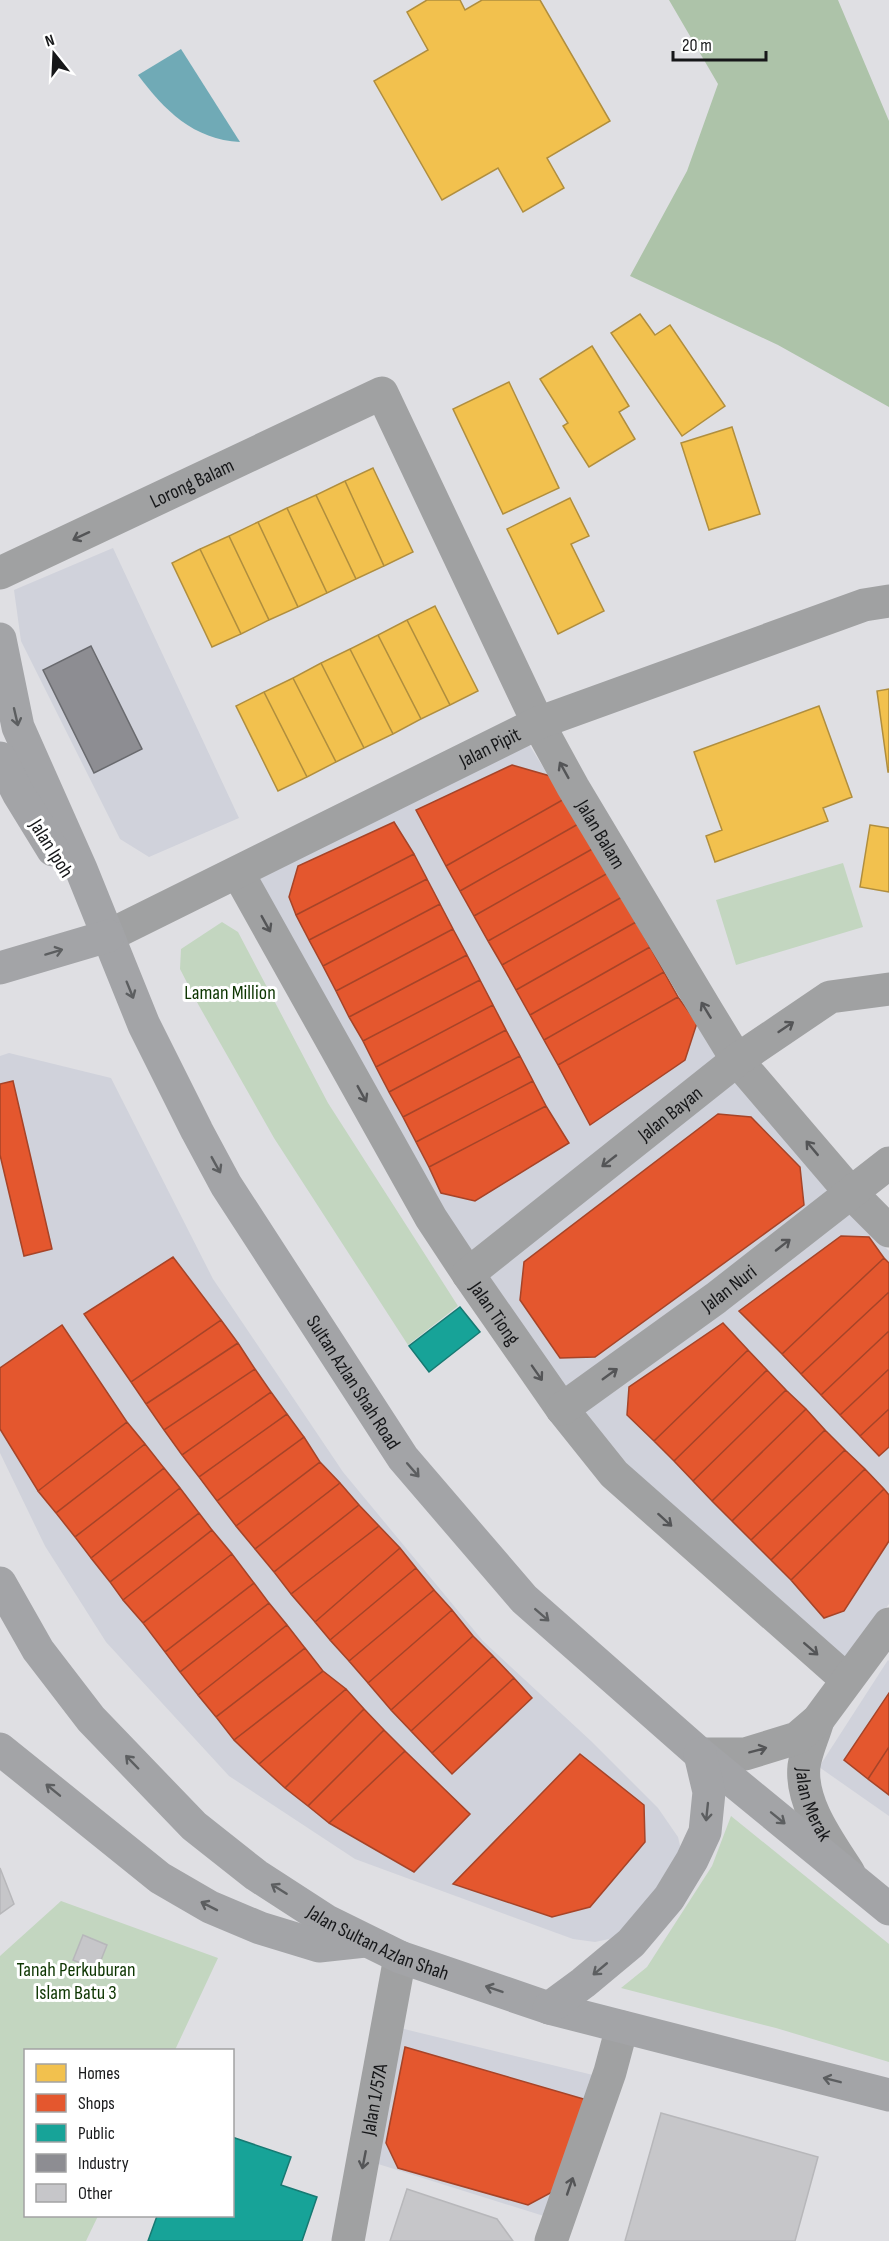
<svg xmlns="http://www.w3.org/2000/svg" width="889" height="2241" viewBox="0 0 889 2241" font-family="'Sofia Sans Condensed',sans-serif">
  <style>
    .built { fill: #d0d2db }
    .green { fill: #c3d6c0 }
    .forest { fill: #adc3a9 }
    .water { fill: #70aab6 }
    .homes { fill: #f2c14e; stroke: #b08e3e; stroke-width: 1.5 }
    .shops { fill: #e4572e; stroke: #a64428; stroke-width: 1.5 }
    .public { fill: #17a398; stroke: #177972; stroke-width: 1.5 }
    .industry { fill: #8d8d92; stroke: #696a6e; stroke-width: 1.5 }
    .building { fill: #c6c6c9; stroke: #b7b7ba; stroke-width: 1.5 }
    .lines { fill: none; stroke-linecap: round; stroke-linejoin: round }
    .minor { stroke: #a0a1a2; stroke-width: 33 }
    .major { stroke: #a3a4a7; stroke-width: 33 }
    .oneway { stroke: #545557 }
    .oneway2 { stroke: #5c5e60 }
    .labels { text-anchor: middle; stroke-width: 6; stroke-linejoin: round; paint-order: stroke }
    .street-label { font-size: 20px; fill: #161719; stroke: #fff }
    .park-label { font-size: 20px; fill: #0d3501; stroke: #fff }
  </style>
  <rect width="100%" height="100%" fill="#dfdfe3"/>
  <path class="built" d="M113,548L239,818L149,857L120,839L21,641L14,590Z
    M528,743L740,1082L852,1214L889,1251V1604L845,1661L624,1465L552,1373L437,1208L256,879Z
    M9,1053L111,1078L213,1279L343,1472L483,1641L591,1741L658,1808L678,1837L682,1854L623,1936L595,1942L573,1939L355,1859L229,1776L106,1642L45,1546L0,1453V1056Z
    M888,1660L889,1661V1816L819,1767Z
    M400,2028L597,2076L547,2217L375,2163Z"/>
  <path class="green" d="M843,863L863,927L736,965L716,900Z
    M222,922L238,932L328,1103L458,1306L408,1345L274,1138L198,1004L180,969L181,949Z
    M731,1816L889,1944V2062L776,2028L621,1988L647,1967L712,1866Z
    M61,1901L218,1958L175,2050H26V2216H98L86,2241H0V1956Z"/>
  <path class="forest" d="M669,0H838L889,121V407L778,345L630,276L687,171L718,84Z"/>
  <path class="water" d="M181,49L240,142C194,140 164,110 138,75Z"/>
  <path class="homes" d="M427,0H460L465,10L482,0H540L610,121L547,158L564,188L523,212L498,168L442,200L374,81L428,50L407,12Z
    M640,314L655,335L670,325L725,406L682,436L611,333Z
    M592,346L629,406L619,412L635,439L589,467L563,426L568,423L540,379Z
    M509,382L559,488L503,514L453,409Z
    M732,427L760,514L709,530L681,443Z
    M373,468L413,552L384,566L345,481Z
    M345,481L384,566L356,579L316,495Z
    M316,495L356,579L327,593L287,508Z
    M570,498L589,536L571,544L604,611L558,634L507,529Z
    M287,508L327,593L298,607L258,522Z
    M258,522L298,607L269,620L229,536Z
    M229,536L269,620L241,634L200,549Z
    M200,549L241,634L212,647L172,563Z
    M435,606L478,691L450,705L407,620Z
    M407,620L450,705L421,719L378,635Z
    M378,635L421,719L393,734L350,649Z
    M350,649L393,734L364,748L321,663Z
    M321,663L364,748L336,762L293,678Z
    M293,678L336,762L307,777L264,692Z
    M889,689V772H888L877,691Z
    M264,692L307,777L278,791L236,706Z
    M819,706L852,797L823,808L828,821L715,862L706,836L722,830L694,752Z
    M870,825L889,828V892L860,887Z"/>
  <path class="shops" d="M512,765L550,776L566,798L446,866L416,810Z
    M566,798L580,823L460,891L446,866Z
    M394,822L414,854L296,915L289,897L298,866Z
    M580,823L594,848L474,916L460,891Z
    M594,848L608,873L488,941L474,916Z
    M414,854L427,879L309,940L296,915Z
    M608,873L622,897L502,965L488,941Z
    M427,879L440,904L323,966L309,940Z
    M622,897L636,922L516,990L502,965Z
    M440,904L453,929L336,991L323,966Z
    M636,922L650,947L530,1015L516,990Z
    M453,929L467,955L349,1017L336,991Z
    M650,947L664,972L544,1040L530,1015Z
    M467,955L480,980L363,1041L349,1017Z
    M664,972L678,997L558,1065L544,1040Z
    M480,980L493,1005L376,1067L363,1041Z
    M678,997L697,1023L685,1060L590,1125L558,1065Z
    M493,1005L506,1030L389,1092L376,1067Z
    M506,1030L520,1056L403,1117L389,1092Z
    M520,1056L533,1081L416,1142L403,1117Z
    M13,1081L52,1249L24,1256L0,1155V1084Z
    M533,1081L546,1106L429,1167L416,1142Z
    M546,1106L569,1143L475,1201L441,1193L429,1167Z
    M718,1114L751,1117L800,1167L804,1205L595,1357L560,1358L520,1300L524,1262Z
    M841,1236L869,1237L884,1258L782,1354L739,1311Z
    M173,1257L221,1320L131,1382L84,1314Z
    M884,1258L889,1263V1292L801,1374L782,1354Z
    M889,1292V1331L821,1395L801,1374Z
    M221,1320L238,1343L146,1404L131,1382Z
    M723,1323L748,1350L654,1441L627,1415L629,1387Z
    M62,1325L127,1422L38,1491L0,1429V1368Z
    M889,1331V1369L840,1415L821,1395Z
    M238,1343L255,1369L164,1430L146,1404Z
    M748,1350L767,1370L674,1461L654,1441Z
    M255,1369L271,1392L182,1455L164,1430Z
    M889,1369V1409L860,1436L840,1415Z
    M767,1370L786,1390L693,1481L674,1461Z
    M786,1390L806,1409L712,1501L693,1481Z
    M271,1392L287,1414L199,1477L182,1455Z
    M806,1409L825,1430L732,1521L712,1501Z
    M889,1409V1447L879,1456L860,1436Z
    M287,1414L304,1437L217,1501L199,1477Z
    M127,1422L145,1444L56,1513L38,1491Z
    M825,1430L845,1450L751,1540L732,1521Z
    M304,1437L320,1462L236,1526L217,1501Z
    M145,1444L164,1468L75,1537L56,1513Z
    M845,1450L865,1469L771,1560L751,1540Z
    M320,1462L340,1483L255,1549L236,1526Z
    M164,1468L180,1488L91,1558L75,1537Z
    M865,1469L884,1489L791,1580L771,1560Z
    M340,1483L359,1505L274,1572L255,1549Z
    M180,1488L199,1513L110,1582L91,1558Z
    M884,1489L889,1495V1541L844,1611L824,1618L791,1580Z
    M359,1505L379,1526L291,1594L274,1572Z
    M199,1513L212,1530L123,1600L110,1582Z
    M379,1526L400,1548L315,1622L291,1594Z
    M212,1530L232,1554L143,1623L123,1600Z
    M400,1548L416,1568L330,1640L315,1622Z
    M232,1554L254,1583L165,1652L143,1623Z
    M416,1568L434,1590L349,1661L330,1640Z
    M254,1583L269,1603L180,1672L165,1652Z
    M434,1590L452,1610L368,1683L349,1661Z
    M269,1603L287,1625L198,1695L180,1672Z
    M452,1610L473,1636L391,1710L368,1683Z
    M287,1625L305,1648L216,1717L198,1695Z
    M473,1636L493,1656L411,1731L391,1710Z
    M305,1648L323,1671L234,1740L216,1717Z
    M493,1656L514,1678L432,1753L411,1731Z
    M323,1671L346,1689L259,1764L234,1740Z
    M514,1678L532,1698L452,1774L432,1753Z
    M346,1689L364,1709L285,1788L259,1764Z
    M889,1693V1747L868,1779L844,1760Z
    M364,1709L384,1730L308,1806L285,1788Z
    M384,1730L405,1751L329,1823L308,1806Z
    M889,1747V1795L868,1779Z
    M405,1751L470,1814L414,1872L329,1823Z
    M580,1754L644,1805L645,1842L590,1907L552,1917L453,1884Z
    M405,2047L587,2100L556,2190L528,2205L398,2168L386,2143Z"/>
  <path class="public" d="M460,1307L480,1332L429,1372L409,1346Z
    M232,2137L291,2157L281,2185L317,2197L302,2241H148L157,2216H232Z"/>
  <path class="industry" d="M91,646L142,749L94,773L43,670Z"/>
  <path class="building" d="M0,1868L14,1904L0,1914Z
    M83,1935L107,1945L97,1970L73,1960Z
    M661,2113L818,2157L795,2241H625Z
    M407,2189L497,2219L513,2241H390Z"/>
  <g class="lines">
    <g class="minor">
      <path id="s1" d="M0,573L382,393L538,723L573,787L707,1011L737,1060L850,1192L889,1231"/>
      <path id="s2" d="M238,873L431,1218L468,1274L562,1409L614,1474L847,1680"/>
      <path id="s3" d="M108,936L538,723L864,605L889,601"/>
      <path id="s4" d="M468,1274L737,1060L830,997L889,989"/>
      <path id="s5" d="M562,1409L716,1298L889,1163"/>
      <path id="s6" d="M818,1720C814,1735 806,1751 804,1766C800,1804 830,1843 849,1873"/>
      <path d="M700,1754H745L797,1738L818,1720L889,1624"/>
      <path id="s7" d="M348,2241L400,1957"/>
      <path d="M551,2241L610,2072L622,2027"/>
    </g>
    <g class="major">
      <path id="s8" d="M0,639L18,727L81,869L144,1025L197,1131L226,1185L403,1458L524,1599L700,1754L889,1909"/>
      <path d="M0,758L18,793L53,850"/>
      <path d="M0,968L108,936"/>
      <path id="s9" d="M0,1583L38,1650L91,1719L194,1826L256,1875L327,1921L400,1957L549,2008L889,2095"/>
      <path d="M0,1749L160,1878L210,1907L260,1928L319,1946L365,1941"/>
      <path d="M549,2008L583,1983L631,1943L669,1898L692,1860L705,1832L709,1792L700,1754"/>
    </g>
  </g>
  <defs><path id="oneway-shaft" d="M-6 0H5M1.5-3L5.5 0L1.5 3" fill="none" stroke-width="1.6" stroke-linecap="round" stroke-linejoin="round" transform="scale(1.5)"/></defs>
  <g class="oneway">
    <use href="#oneway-shaft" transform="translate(81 536) rotate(155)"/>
    <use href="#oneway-shaft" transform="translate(564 770) rotate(-119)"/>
    <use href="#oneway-shaft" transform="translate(266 924) rotate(61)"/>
    <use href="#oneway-shaft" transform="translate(706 1010) rotate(-121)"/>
    <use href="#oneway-shaft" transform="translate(786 1027) rotate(-34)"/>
    <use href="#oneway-shaft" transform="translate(362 1094) rotate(61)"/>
    <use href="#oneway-shaft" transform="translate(812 1148) rotate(-130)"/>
    <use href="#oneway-shaft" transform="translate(609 1161) rotate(142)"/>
    <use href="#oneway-shaft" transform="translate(783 1245) rotate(-38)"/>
    <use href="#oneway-shaft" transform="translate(537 1373) rotate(55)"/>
    <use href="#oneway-shaft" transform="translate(610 1374) rotate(-36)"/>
    <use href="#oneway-shaft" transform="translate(665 1520) rotate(42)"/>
    <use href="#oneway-shaft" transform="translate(811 1649) rotate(41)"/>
    <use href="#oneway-shaft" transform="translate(758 1750) rotate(-15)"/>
    <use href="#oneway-shaft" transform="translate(364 2160) rotate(101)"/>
    <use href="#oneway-shaft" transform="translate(570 2186) rotate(-71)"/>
  </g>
  <g class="oneway2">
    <use href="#oneway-shaft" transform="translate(16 717) rotate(77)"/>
    <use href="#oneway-shaft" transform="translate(54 952) rotate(-17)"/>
    <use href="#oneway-shaft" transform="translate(130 990) rotate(68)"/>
    <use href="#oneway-shaft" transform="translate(216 1165) rotate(61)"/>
    <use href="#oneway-shaft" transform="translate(413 1470) rotate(49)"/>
    <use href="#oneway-shaft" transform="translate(542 1615) rotate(41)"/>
    <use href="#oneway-shaft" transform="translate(132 1762) rotate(-134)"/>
    <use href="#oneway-shaft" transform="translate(53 1790) rotate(-141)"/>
    <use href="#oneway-shaft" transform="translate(707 1812) rotate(96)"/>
    <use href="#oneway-shaft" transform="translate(778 1818) rotate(39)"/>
    <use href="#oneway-shaft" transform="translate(279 1889) rotate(-148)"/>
    <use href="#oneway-shaft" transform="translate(209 1906) rotate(-153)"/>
    <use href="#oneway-shaft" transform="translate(600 1969) rotate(140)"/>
    <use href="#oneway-shaft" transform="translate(494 1989) rotate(-161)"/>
    <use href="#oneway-shaft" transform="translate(832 2080) rotate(-166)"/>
  </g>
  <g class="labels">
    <g class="street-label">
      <text dy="7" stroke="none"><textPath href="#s1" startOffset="212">Lorong Balam</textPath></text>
      <text dy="7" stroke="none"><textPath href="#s3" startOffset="426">Jalan Pipit</textPath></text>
      <text dy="7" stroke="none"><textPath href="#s1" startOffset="915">Jalan Balam</textPath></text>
      <text transform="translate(52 848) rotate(58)" y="7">Jalan Ipoh</text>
      <text dy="7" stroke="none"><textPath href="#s4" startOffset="258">Jalan Bayan</textPath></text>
      <text dy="7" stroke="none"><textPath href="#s5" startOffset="206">Jalan Nuri</textPath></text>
      <text dy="7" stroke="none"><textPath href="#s2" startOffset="510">Jalan Tiong</textPath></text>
      <text dy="7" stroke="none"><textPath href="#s8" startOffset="828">Sultan Azlan Shah Road</textPath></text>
      <text dy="7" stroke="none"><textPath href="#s6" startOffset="88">Jalan Merak</textPath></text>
      <text dy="7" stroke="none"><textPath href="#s9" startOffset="532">Jalan Sultan Azlan Shah</textPath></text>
      <text dy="7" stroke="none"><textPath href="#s7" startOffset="144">Jalan 1/57A</textPath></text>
    </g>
    <g class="park-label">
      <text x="230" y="999">Laman Million</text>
      <text x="76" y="1976">Tanah Perkuburan<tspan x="76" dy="23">Islam Batu 3</tspan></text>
    </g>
  </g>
  <rect x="24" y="2049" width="210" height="168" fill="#ffffff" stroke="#a2a2a3" stroke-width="1.5"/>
  <rect x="36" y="2064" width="30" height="18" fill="#f2c14e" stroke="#a2a2a3" stroke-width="1.5"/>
  <text x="78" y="2079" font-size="18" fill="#161719">Homes</text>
  <rect x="36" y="2094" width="30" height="18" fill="#e4572e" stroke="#a2a2a3" stroke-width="1.5"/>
  <text x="78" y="2109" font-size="18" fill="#161719">Shops</text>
  <rect x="36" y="2124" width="30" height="18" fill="#17a398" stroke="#a2a2a3" stroke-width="1.5"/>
  <text x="78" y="2139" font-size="18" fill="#161719">Public</text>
  <rect x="36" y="2154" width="30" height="18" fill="#8d8d92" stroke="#a2a2a3" stroke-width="1.5"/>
  <text x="78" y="2169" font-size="18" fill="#161719">Industry</text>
  <rect x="36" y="2184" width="30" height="18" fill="#c6c6c9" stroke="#a2a2a3" stroke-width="1.5"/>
  <text x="78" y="2199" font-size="18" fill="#161719">Other</text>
  <g transform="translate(54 54) rotate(342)" stroke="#ffffff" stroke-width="4.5" paint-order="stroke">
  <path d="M0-4.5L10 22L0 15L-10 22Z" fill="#161719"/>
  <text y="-9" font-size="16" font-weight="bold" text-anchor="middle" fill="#161719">N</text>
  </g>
  <path d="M673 51v9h93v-9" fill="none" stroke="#161719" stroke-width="3"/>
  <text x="682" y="51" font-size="18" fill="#161719" stroke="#ffffff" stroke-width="4.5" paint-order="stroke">20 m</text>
</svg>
